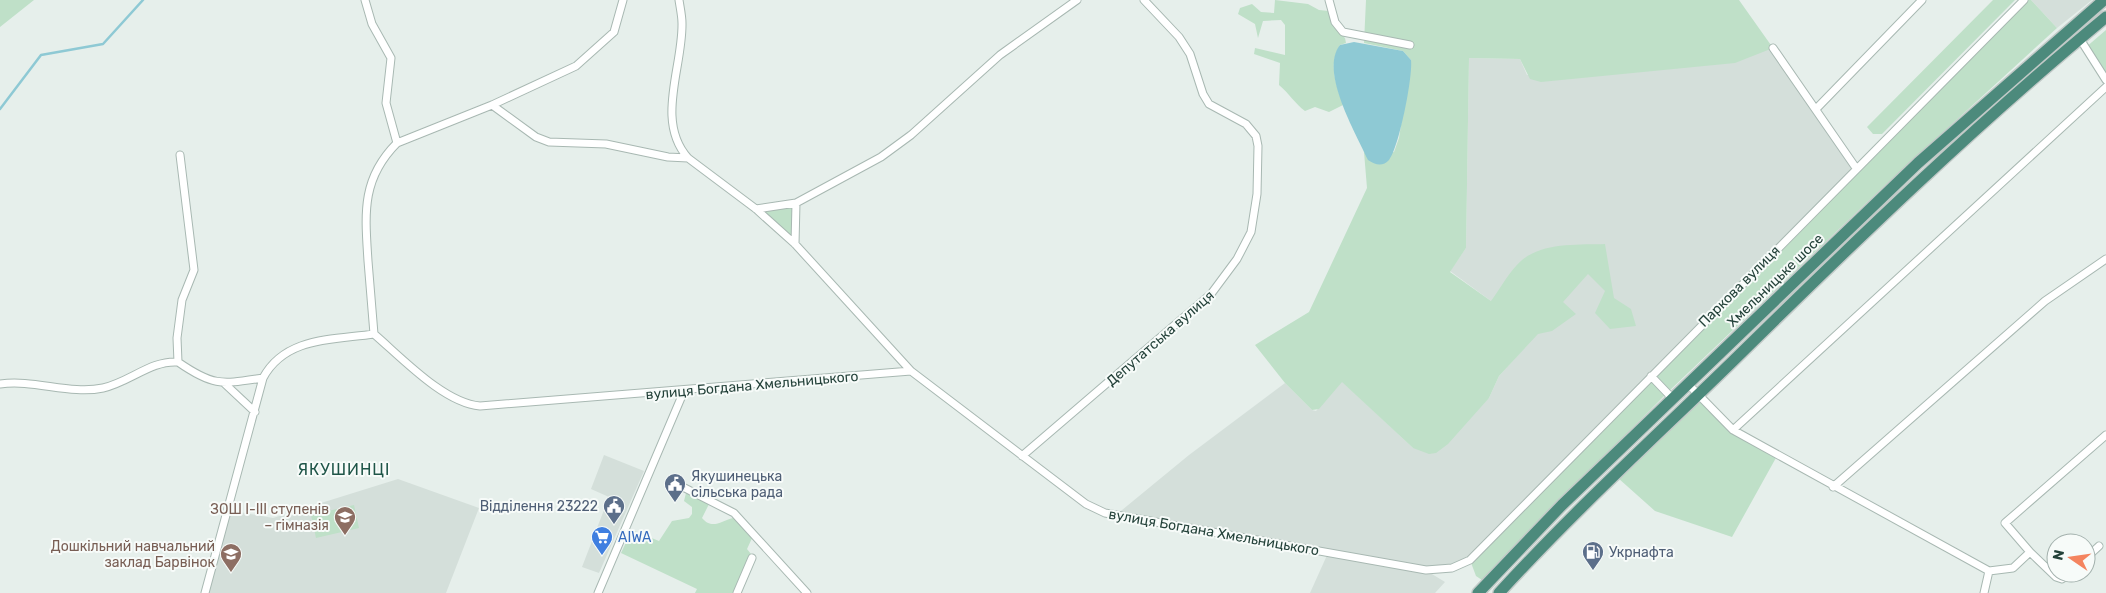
<svg xmlns="http://www.w3.org/2000/svg" width="2106" height="593" viewBox="0 0 2106 593" font-family="Rubik,sans-serif">
  <style>
    .built { fill: #d4dfda }
    .green { fill: #bfe0c8 }
    .water { fill: #8ec9d4 }
    .lines { fill: none; stroke-linecap: round; stroke-linejoin: round }
    .stream { stroke: #8ec9d4; stroke-width: 2.5 }
    .minor-casing { stroke: #a8b8b2; stroke-width: 9 }
    .trunk-casing { stroke: #c2cac8; stroke-width: 14 }
    .minor { stroke: #fff; stroke-width: 7 }
    .trunk { stroke: #4c8a7c; stroke-width: 11 }
    .labels { text-anchor: middle; stroke-width: 4; stroke-linejoin: round; paint-order: stroke }
    .street-label { font-size: 14px; fill: #24423a; stroke: #f7fbf9 }
    .service-label { font-size: 14px; fill: #4e5e75; stroke: #f7fbf9; text-anchor: start }
    .education-label { font-size: 14px; fill: #785e54; stroke: #f7fbf9; text-anchor: end }
    .shop-label { font-size: 14px; fill: #366cbe; stroke: #f7fbf9; text-anchor: start }
    .quarter-label { font-size: 16px; letter-spacing: 1px; fill: #1f5548; stroke: #f7fbf9 }
  </style>
  <rect width="100%" height="100%" fill="#e6efeb"/>
  <path class="built" d="M2031,0H2092L2057,28Z
    M1773,48L1856,168L1462,565L1427,571L1445,582L1435,593H1310L1328,553L1116,515L1189,455L1285,383L1312,410L1316,411L1342,381L1413,448L1489,398L1499,376L1529,343L1491,301L1450,271L1466,248L1469,58L1520,59L1527,75Z
    M604,455L644,471L599,573L582,567L609,497L591,489Z
    M398,479L479,508L446,593H205L229,510L273,518Z"/>
  <path class="green" d="M0,0H34L0,27Z
    M1275,0L1308,4L1319,10L1329,11L1334,27L1345,38L1346,43L1340,45C1328,66 1336,83 1343,105L1329,112L1315,107L1305,111C1295,104 1289,93 1279,85L1280,63L1254,54L1255,48L1285,55V25L1281,20L1263,21L1258,38L1255,24L1238,14L1240,8L1252,4L1261,12L1274,13Z
    M1366,0H1739L1773,48L1735,63L1541,82L1530,79L1520,59L1469,58L1466,248L1450,272L1491,301C1500,289 1510,270 1522,260C1544,242 1578,245 1605,244L1614,298L1631,309L1636,326L1610,329L1595,313L1605,291L1588,274L1563,302L1576,314L1552,331L1538,334L1499,376L1489,398L1448,444L1436,453L1429,454L1413,448L1342,382L1319,409L1312,410L1285,383L1255,345L1309,312L1367,188L1364,152L1370,157L1394,152L1399,138L1411,60L1403,51L1364,43Z
    M1993,0H2015L1882,134H1873L1867,127Z
    M2024,0H2031L2057,28L1881,189L1667,393L1482,580L1476,576L1470,560Z
    M2106,30V80L2085,48Z
    M796,203L795,244L756,209Z
    M1701,397L1733,430L1777,456L1732,537L1655,511L1618,478Z
    M686,493L709,504L702,518C712,530 721,521 733,518L753,536L747,549L751,554L733,593H695L697,589L621,553L632,530L659,541L672,521L689,518L692,514V507L684,501Z
    M354,505L359,528L316,538L311,515Z"/>
  <path class="water" d="M1354,42L1403,51L1411,60C1413,77 1399,148 1389,160C1383,167 1375,165 1368,160C1356,133 1319,71 1340,45Z"/>
  <g class="lines">
    <path class="stream" d="M0,109L41,55L103,44L143,0"/>
    <g class="minor-casing">
      <path id="minor" d="M365,0L372,24L391,58L386,103L397,143
        M679,0C680,7 682,16 682,23C683,67 655,121 688,158L756,209L795,244L911,371
        M1329,0L1335,22L1343,32L1410,45
        M2080,39L2106,80
        M1773,48L1856,168
        M492,105L536,137L549,142L606,144L668,157L688,158
        M1816,109L1922,0
        M180,155L194,270L182,300L177,338L178,362C214,387 222,384 263,378
        M756,209L796,203L881,157L911,135L1000,55L1077,0
        M795,244L796,203
        M374,334C372,309 370,285 368,261C365,214 361,179 397,143L492,105L576,66L614,32L623,0
        M1651,376L1673,399
        M224,383L255,412
        M0,384C34,379 70,395 103,388C130,382 151,360 178,362
        M1688,384L1733,430L1989,571
        M1733,430L2106,87
        M1022,456L1211,294L1237,259L1251,232L1257,194L1258,146L1256,136L1246,124L1209,104L1203,94L1190,54L1179,37L1144,0
        M673,482L734,513L807,593
        M1833,487L2045,301L2106,259
        M2030,552L2056,577L2062,579L2070,573
        M2086,558L2099,546
        M1989,571L2013,568L2030,552L2005,523L2106,435
        M205,593L263,378C285,337 332,340 374,334C402,358 444,403 480,406L911,371L1086,504L1105,513L1426,570L1452,568L1470,560L2024,0
        M598,593L684,391
        M737,593L752,558
        M1984,593L1989,571"/>
    </g>
    <g class="trunk-casing">
      <path id="trunk" d="M1478,593L1562,505L1918,163L2104,0
        M1499,593C1573,512 1654,438 1732,362C1853,243 1975,125 2106,17"/>
    </g>
    <use href="#minor" class="minor"/>
    <use href="#trunk" class="trunk"/>
  </g>
  <defs>
    <g id="civic-pin" transform="scale(1.125)"><path d="M0 17L-7.5 6A9.5 9.5 0 1 1 7.5 6Z" fill="#5c6f8a" stroke="#f7fbf9"/><path d="M-.6-6.5H3V-4.5H.6V-3L4-1V1h2V6H-6V1h2V-1L-.6-3ZM-1.2 2.5V6h2.4V2.5Z" fill="#fff"/></g>
    <g id="school-pin" transform="scale(1.125)"><path d="M0 17L-7.5 6A9.5 9.5 0 1 1 7.5 6Z" fill="#8d6e63" stroke="#f7fbf9"/><path d="M0-5L7-2L0 1L-7-2ZM-4 1L0 2.5L4 1V4Q0 6-4 4Z" fill="#fff"/></g>
    <g id="supermarket-pin" transform="scale(1.125)"><path d="M0 17L-7.5 6A9.5 9.5 0 1 1 7.5 6Z" fill="#3f7fe0" stroke="#f7fbf9"/><path d="M-6-5.5h2.5l.6 2H6L4.5 2H-2.5L-4.4-4H-6ZM-1.5 3.2a1.3 1.3 0 1 0 .1 0ZM3 3.2a1.3 1.3 0 1 0 .1 0Z" fill="#fff"/></g>
    <g id="fuel-pin" transform="scale(1.125)"><path d="M0 17L-7.5 6A9.5 9.5 0 1 1 7.5 6Z" fill="#5c6f8a" stroke="#f7fbf9"/><path d="M-5.5-6h7V0h2V4h1.3V-2.5L3-4.5l.8-.8L6-3V5H2.5V1h-1V6h-7ZM-4.2-4.7v3.2H.2V-4.7Z" fill="#fff"/></g>
  </defs>
  <g fill-rule="evenodd">
    <use href="#civic-pin" x="675" y="484"/>
    <use href="#civic-pin" x="614" y="506"/>
    <use href="#school-pin" x="345" y="517"/>
    <use href="#supermarket-pin" x="602" y="537"/>
    <use href="#fuel-pin" x="1593" y="552"/>
    <use href="#school-pin" x="231" y="554"/>
  </g>
  <g class="labels">
    <g class="street-label">
      <text transform="translate(1775 280) rotate(-44)" y="5">Хмельницьке шосе</text>
      <text transform="translate(1739 286) rotate(-45)" y="5">Паркова вулиця</text>
      <text transform="translate(1160 338) rotate(-41)" y="5">Депутатська вулиця</text>
      <text transform="translate(752 385) rotate(-5)" y="5">вулиця Богдана Хмельницького</text>
      <text transform="translate(1214 532) rotate(10)" y="5">вулиця Богдана Хмельницького</text>
    </g>
    <g class="service-label">
      <text x="691" y="481">Якушинецька<tspan x="691" dy="16">сільська рада</tspan></text>
      <text x="598" y="511" text-anchor="end">Відділення 23222</text>
      <text x="1609" y="557">Укрнафта</text>
    </g>
    <g class="education-label">
      <text x="329" y="514">ЗОШ І-ІІІ ступенів<tspan x="329" dy="16">– гімназія</tspan></text>
      <text x="215" y="551">Дошкільний навчальний<tspan x="215" dy="16">заклад Барвінок</tspan></text>
    </g>
    <g class="shop-label">
      <text x="618" y="542">AIWA</text>
    </g>
    <g class="quarter-label">
      <text x="344" y="475">ЯКУШИНЦІ</text>
    </g>
  </g>
  <g transform="translate(2071 558) rotate(283)"><circle r="24" fill="#f7fbf9" stroke="#a3b1ad"/>
  <path d="M0-4L9 19L0 12L-9 19Z" fill="#f4845f"/>
  <text y="-8" font-size="14" font-weight="bold" text-anchor="middle" fill="#24423a">N</text>
  </g>
</svg>
